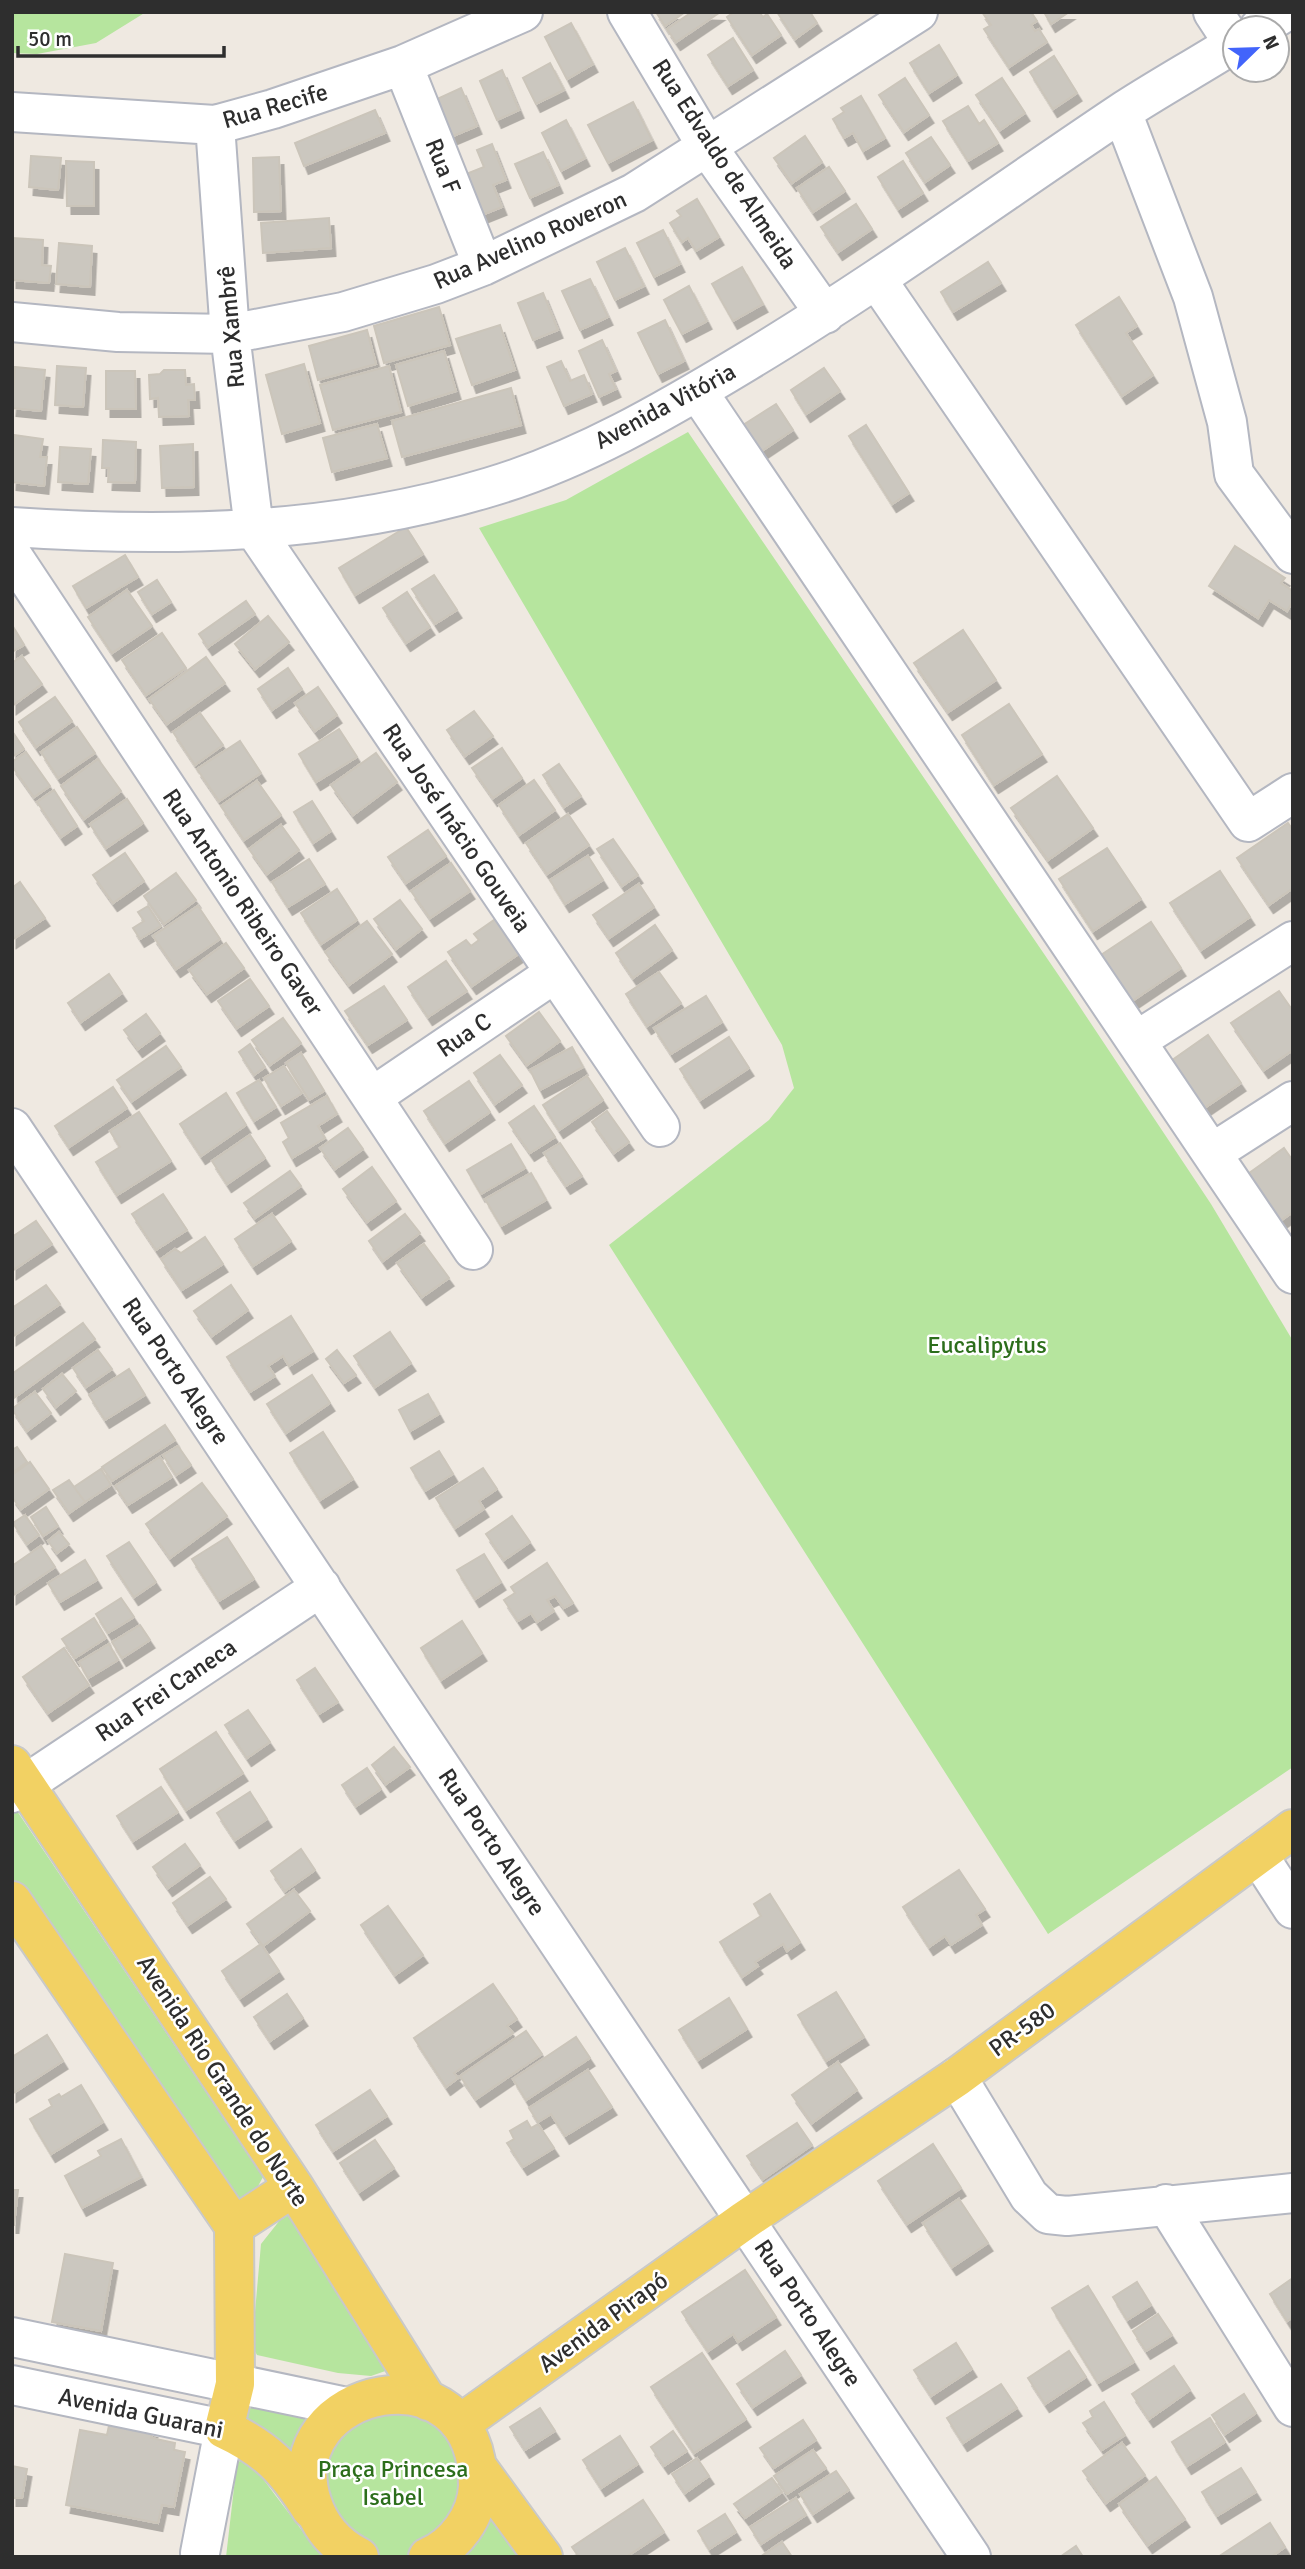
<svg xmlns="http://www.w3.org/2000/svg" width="1305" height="2569" viewBox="0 0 1305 2569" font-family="Signika,sans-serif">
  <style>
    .green { fill: #b6e59e }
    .building { fill: #cbc7bf; stroke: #cbc5ba; stroke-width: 2; filter: url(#shadow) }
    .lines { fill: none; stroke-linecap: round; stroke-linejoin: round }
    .minor-casing { stroke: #b4b7c1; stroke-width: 42 }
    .major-casing { stroke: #c9c9c9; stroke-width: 42 }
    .minor { stroke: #fff; stroke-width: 38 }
    .major { stroke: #f2d163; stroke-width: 38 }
    .labels { text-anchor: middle; stroke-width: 5; stroke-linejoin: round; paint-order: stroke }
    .street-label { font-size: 24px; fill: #2e2e2e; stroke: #fff }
    .park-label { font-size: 24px; fill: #2c6e1b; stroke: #fff }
  </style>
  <defs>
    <filter id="shadow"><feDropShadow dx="4.5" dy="8" stdDeviation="0" flood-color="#0004"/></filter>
  </defs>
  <rect width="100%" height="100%" fill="#efe9e1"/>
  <path class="green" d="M12,12H146L96,43L37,54L12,53Z
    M688,432L1070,992L1211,1204L1293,1341V1767L1048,1934L609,1245L769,1120L794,1088L782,1045L479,528L566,500Z
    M17,1811L263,2177L257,2188L244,2200L230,2199L12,1879V1815Z
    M295,2211L397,2367L371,2376L338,2373L257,2355L252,2346L261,2244L280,2220Z
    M252,2404L314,2414L298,2436L290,2461L249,2422L247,2413Z
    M408,2411C465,2437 459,2452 462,2509L415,2555H372L335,2530L321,2466L326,2451L360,2417Z
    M248,2459L322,2557H226L237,2462Z
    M493,2503L530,2557H454Z"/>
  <path class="building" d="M656,12H685L665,26Z
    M692,12L719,13L676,42L667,29Z
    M734,12H759L763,17L767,14L781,35L752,55L727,17Z
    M777,12H810L817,23L795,39Z
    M982,12H1031L1037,21L1031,25L1035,31L1039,29L1047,42L1009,67L984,29L991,25Z
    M1044,12H1069L1051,24Z
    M571,23L593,64L567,79L545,37Z
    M733,38L753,70L728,86L708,55Z
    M939,45L957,75L929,93L910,63Z
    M1054,56L1077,93L1053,109L1030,72Z
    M550,63L564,90L536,104L523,78Z
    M502,70L519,110L497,120L480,81Z
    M905,78L929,115L904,132L879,95Z
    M1002,78L1025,113L1000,130L976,95Z
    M461,88L477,126L451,137L435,100Z
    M861,96L885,138L863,151L853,133L844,138L833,119L844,112L841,108Z
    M633,102L652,140L608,163L588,125Z
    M968,106L979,124L984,120L998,143L968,161L943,121Z
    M375,110L385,133L304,166L295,143Z
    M566,120L585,158L561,171L542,133Z
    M805,136L822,162L792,183L774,158Z
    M931,137L950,165L925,182L906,153Z
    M492,144L506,180L493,185L502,207L472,219L456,178L484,167L477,150Z
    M543,152L558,185L530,198L515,164Z
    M31,156L61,158L58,190L29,187Z
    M279,157L281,211L254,212L253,158Z
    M66,161L94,162V206H67Z
    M903,161L923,193L898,209L878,177Z
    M829,167L845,191L813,212L797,188Z
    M697,199L719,237L696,251L688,238L682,242L670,223L681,216L677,211Z
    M856,204L872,229L838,252L821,227Z
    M329,218L331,248L263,253L261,223Z
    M663,230L680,264L654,277L637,243Z
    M12,238L43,240L42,265L51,266L49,283L12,280Z
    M59,243L92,246L90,287L56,284Z
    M625,248L644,286L615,300L597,262Z
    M988,262L1001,283L953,312L941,292Z
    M742,267L763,304L733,321L712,284Z
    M590,279L608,317L580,330L562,291Z
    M689,286L707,321L682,334L664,300Z
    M543,293L558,330L533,340L518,303Z
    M1119,297L1137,326L1126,333L1153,375L1122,396L1076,325Z
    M439,307L450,345L384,363L374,326Z
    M665,320L684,361L658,374L638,333Z
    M500,325L515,370L472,385L456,339Z
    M367,330L376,364L318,380L309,346Z
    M602,340L616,371L609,374L616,389L599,397L579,351Z
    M444,351L456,391L408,406L396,365Z
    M561,361L570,381L584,375L592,394L564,406L547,367Z
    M304,364L320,423L282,434L266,375Z
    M57,366L86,368L83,407L55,405Z
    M389,366L401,412L333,430L320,385Z
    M15,367L45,370L41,411L12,408Z
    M824,368L840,391L806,414L791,390Z
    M164,370H185L186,385L194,384L195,400H188L189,416L159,417L158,398L150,399L149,375L160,374Z
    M106,371H135L136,409H106Z
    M511,388L521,425L402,457L392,421Z
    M776,404L793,430L760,452L743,425Z
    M377,424L387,458L332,472L323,438Z
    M866,425L909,493L892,504L849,436Z
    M14,435L43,439L40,457H47L44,486L12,482Z
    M103,440L136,442L135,483L108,482L109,468H102Z
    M193,444L194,487L162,488L160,446Z
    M60,447L91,449L88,484L58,482Z
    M406,527L423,554L355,595L339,568Z
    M1235,546L1285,578L1281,583L1293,591V601L1287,611L1269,600L1258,618L1209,586Z
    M125,555L138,577L86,608L73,586Z
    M434,575L457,610L435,624L412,589Z
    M157,580L171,602L152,614L138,592Z
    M127,590L152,626L112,653L88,617Z
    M407,592L430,627L406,643L383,608Z
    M246,601L255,614L208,647L199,634Z
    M268,616L289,642L255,669L235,644Z
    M12,625L24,645L12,652Z
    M963,630L996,680L948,712L914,663Z
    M162,633L186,668L146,695L122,660Z
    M22,656L42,684L12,706V663Z
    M206,657L225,683L167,724L149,699Z
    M288,668L302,689L272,710L258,689Z
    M318,687L337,715L315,731L295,703Z
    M55,697L72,721L36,747L19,722Z
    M1009,704L1042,754L994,785L962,735Z
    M474,711L493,736L465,756L447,730Z
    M200,713L223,745L195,765L173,732Z
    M77,727L95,753L58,778L41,752Z
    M339,729L357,757L316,782L299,754Z
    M12,731L24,749L12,757Z
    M240,741L261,773L219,801L197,769Z
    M502,748L522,778L493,798L472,768Z
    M26,752L50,786L34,797L12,766V762Z
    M376,753L397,782L353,815L331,785Z
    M98,759L121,791L84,819L61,786Z
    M559,764L581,796L564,807L543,775Z
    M1057,776L1093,828L1048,860L1011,808Z
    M534,780L555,810L519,835L499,805Z
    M257,781L281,815L244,840L221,806Z
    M54,790L77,826L61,837L37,802Z
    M127,799L143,823L106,848L90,824Z
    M312,801L331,831L313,843L294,812Z
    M568,814L589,845L547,874L526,843Z
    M1288,823L1293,830V888L1269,905L1237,858Z
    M281,825L299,850L267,874L249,849Z
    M428,830L446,856L406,883L388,857Z
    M613,839L638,875L622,886L597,849Z
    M1107,848L1141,899L1093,931L1059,879Z
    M125,853L144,881L113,903L93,875Z
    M588,856L603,880L565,904L550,880Z
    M309,859L325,884L288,907L272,882Z
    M451,863L470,891L430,918L411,891Z
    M1220,871L1250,917L1201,950L1170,903Z
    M176,873L196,900L164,924L144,896Z
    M20,882L45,918L12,940V888Z
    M639,884L654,907L609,938L593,915Z
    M337,889L357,920L321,944L301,913Z
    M400,900L422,929L396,949L374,919Z
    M148,906L161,926L140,939L133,928L144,921L138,912Z
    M198,906L220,939L176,969L153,936Z
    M497,918L520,953L472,986L448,952L466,940L471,946L479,940L474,934Z
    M367,921L392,954L349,985L325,952Z
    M1151,922L1181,968L1132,1001L1101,955Z
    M655,925L672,950L633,978L616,953Z
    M226,943L244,968L207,994L189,970Z
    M446,961L467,991L428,1017L408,987Z
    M659,972L681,1003L647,1026L626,994Z
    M109,974L122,993L81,1022L68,1003Z
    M250,979L269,1006L237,1028L218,1001Z
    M384,986L407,1020L368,1045L345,1011Z
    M1279,991L1293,1011V1050L1264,1070L1231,1023Z
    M706,996L722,1022L671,1054L654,1028Z
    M539,1012L560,1041L527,1065L506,1036Z
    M146,1014L160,1033L138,1049L124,1030Z
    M283,1018L301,1043L270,1065L252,1040Z
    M1208,1035L1241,1083L1191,1117L1158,1070Z
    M729,1037L749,1068L700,1100L680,1069Z
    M250,1044L265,1067L254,1075L239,1052Z
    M166,1046L181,1067L132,1101L117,1080Z
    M572,1047L583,1067L540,1090L530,1070Z
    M301,1053L324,1091L309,1100L286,1063Z
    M500,1055L522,1085L495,1104L474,1073Z
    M284,1066L302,1093L281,1106L264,1078Z
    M587,1076L603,1100L559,1130L543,1105Z
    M259,1080L276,1107L254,1121L237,1093Z
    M469,1081L490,1112L445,1143L424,1111Z
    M113,1087L127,1108L69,1147L55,1126Z
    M226,1093L246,1125L201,1156L180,1124Z
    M327,1096L337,1114L318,1126L325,1138L292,1158L283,1142L289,1138L281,1123Z
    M534,1106L555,1137L530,1153L509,1123Z
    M607,1111L629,1142L614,1153L592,1122Z
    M139,1112L171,1161L117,1195L96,1162L120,1147L110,1131Z
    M348,1128L363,1149L335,1169L320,1148Z
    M250,1135L265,1158L227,1184L212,1161Z
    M560,1143L582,1176L566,1186L544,1153Z
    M511,1144L525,1168L481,1194L467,1170Z
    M1284,1148L1293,1161V1212L1270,1228L1238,1181Z
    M372,1167L396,1201L367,1222L343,1189Z
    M290,1171L301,1186L255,1218L244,1203Z
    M531,1173L546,1200L501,1226L485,1199Z
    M163,1194L187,1230L156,1250L132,1214Z
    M272,1214L291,1241L253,1266L235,1239Z
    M405,1214L420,1233L383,1261L369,1241Z
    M36,1221L52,1244L12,1271V1237Z
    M205,1237L223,1264L182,1290L161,1259L175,1249L181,1253Z
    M424,1244L449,1278L422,1297L397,1263Z
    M46,1285L60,1304L12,1337V1308Z
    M231,1285L248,1310L212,1336L194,1311Z
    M291,1316L313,1351L289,1366L283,1356L268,1366L275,1376L250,1392L227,1357Z
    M83,1323L95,1339L14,1398L12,1374Z
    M390,1332L411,1363L375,1387L354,1356Z
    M98,1350L112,1369L86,1387L73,1368Z
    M337,1350L356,1375L344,1383L326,1359Z
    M129,1369L145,1395L105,1420L89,1395Z
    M62,1374L76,1391L56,1407L43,1389Z
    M312,1375L330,1403L286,1433L267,1404Z
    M35,1392L51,1413L27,1431L12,1409Z
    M428,1394L439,1414L410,1431L399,1410Z
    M165,1425L175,1440L112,1481L102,1467Z
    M323,1432L353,1479L320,1500L290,1453Z
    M178,1446L191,1465L176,1475L163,1455Z
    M17,1447L27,1462L12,1473V1450Z
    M439,1451L453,1474L425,1491L411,1468Z
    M160,1457L172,1477L128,1505L115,1486Z
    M30,1462L49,1489L21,1509L12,1497V1475Z
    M483,1468L497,1489L479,1501L484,1509L455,1528L436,1498Z
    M101,1469L111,1485L85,1502L74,1487Z
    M69,1480L85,1502L69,1513L53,1490Z
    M202,1483L227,1516L170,1558L146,1524Z
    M46,1507L58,1526L43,1536L31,1517Z
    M25,1515L39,1535L27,1544L13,1523Z
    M512,1516L530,1542L504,1560L486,1534Z
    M59,1532L69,1544L57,1553L48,1541Z
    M227,1537L254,1579L219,1601L192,1559Z
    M129,1542L156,1582L134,1597L107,1556Z
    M41,1546L55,1567L12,1596V1566Z
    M484,1554L501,1582L475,1599L457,1570Z
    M85,1560L97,1580L60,1602L48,1583Z
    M547,1563L573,1603L564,1608L555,1596L547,1600L554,1611L537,1622L531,1613L518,1621L504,1600L515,1593L511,1587Z
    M121,1598L134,1617L108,1633L96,1614Z
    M94,1618L106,1638L75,1658L62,1639Z
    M462,1621L482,1653L441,1680L421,1648Z
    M140,1625L150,1640L122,1658L112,1642Z
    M109,1644L118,1660L88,1678L79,1662Z
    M64,1648L89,1685L48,1713L23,1677Z
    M315,1668L338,1702L319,1714L297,1680Z
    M248,1710L270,1742L247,1758L225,1725Z
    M216,1732L243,1773L186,1810L160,1769Z
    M394,1747L410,1767L386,1784L372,1765Z
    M367,1768L381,1789L356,1806L342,1785Z
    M161,1787L178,1812L133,1841L117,1816Z
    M250,1792L267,1819L235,1840L217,1813Z
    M185,1844L200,1865L168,1888L153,1867Z
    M301,1849L315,1870L285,1891L271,1871Z
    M959,1870L985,1909L976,1915L982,1925L951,1945L945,1936L929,1947L903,1907Z
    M210,1877L226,1899L188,1925L173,1903Z
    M294,1890L310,1911L263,1946L247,1924Z
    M770,1894L800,1942L787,1951L783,1944L755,1962L758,1966L742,1977L720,1942L761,1916L754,1904Z
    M388,1906L423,1955L395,1975L361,1925Z
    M261,1944L279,1971L240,1998L222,1971Z
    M493,1984L517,2019L507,2026L513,2033L454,2073L458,2078L446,2087L414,2038Z
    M836,1992L864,2037L826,2061L798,2015Z
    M287,1994L303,2018L270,2041L254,2017Z
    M729,1998L747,2029L698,2060L679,2030Z
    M526,2031L542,2054L476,2099L460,2076Z
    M47,2035L63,2061L12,2094V2057Z
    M576,2037L590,2058L526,2100L513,2079Z
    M838,2062L857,2090L812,2123L792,2095Z
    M588,2070L612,2107L565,2136L551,2114L538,2122L529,2108Z
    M81,2085L103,2122L51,2154L30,2119L52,2106L49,2100L59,2094L61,2097Z
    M370,2090L387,2116L333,2151L316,2125Z
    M527,2121L531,2128L538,2124L554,2148L523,2167L507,2143L514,2139L510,2131Z
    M797,2123L812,2145L763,2179L747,2156Z
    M121,2139L141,2177L82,2208L65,2176L101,2156L98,2151Z
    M375,2140L394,2168L359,2192L340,2163Z
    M933,2144L961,2188L907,2224L878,2181Z
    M12,2190H18L14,2225H12Z
    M959,2199L988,2243L952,2267L923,2223Z
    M65,2254L113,2263L101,2331L52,2322Z
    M745,2270L776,2317L738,2342L733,2334L708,2351L682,2312Z
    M1293,2278V2317L1287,2321L1270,2294Z
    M1137,2282L1151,2305L1127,2320L1113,2297Z
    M1088,2286L1134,2362L1098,2383L1052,2308Z
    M1158,2314L1172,2335L1146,2351L1133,2331Z
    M956,2343L972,2369L931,2396L914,2370Z
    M785,2351L801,2375L753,2407L737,2384Z
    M1069,2351L1086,2377L1045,2404L1028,2378Z
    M702,2353L746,2419L694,2453L651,2387Z
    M1174,2366L1190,2390L1149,2419L1132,2394Z
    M1001,2384L1017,2408L963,2443L947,2418Z
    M1244,2394L1256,2413L1225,2434L1212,2415Z
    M1104,2402L1125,2435L1102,2450L1083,2423L1093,2417L1090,2411Z
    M540,2408L555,2431L525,2450L510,2427Z
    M1210,2418L1225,2442L1187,2466L1172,2442Z
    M803,2420L816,2440L774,2468L760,2448Z
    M110,2421L153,2430L151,2438L175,2443L174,2450L185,2452L174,2507L162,2505L158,2523L66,2505L80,2430L107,2435Z
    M673,2431L687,2451L664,2466L651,2447Z
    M620,2436L638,2464L601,2488L583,2460Z
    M1122,2443L1145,2475L1106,2503L1083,2471Z
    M813,2450L826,2468L787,2494L774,2476Z
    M697,2458L709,2476L685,2493L672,2474Z
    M12,2466L27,2469L22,2498H12Z
    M1241,2468L1256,2492L1217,2516L1202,2492Z
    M836,2471L849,2490L813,2514L800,2494Z
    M1156,2477L1185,2519L1148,2545L1119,2504Z
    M772,2478L782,2492L745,2518L734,2504Z
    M796,2498L806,2515L761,2544L750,2527Z
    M643,2500L664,2532L626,2557H579L572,2547Z
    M725,2514L736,2532L709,2549L698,2531Z
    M1270,2523L1285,2547L1271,2557H1218Z
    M782,2542L792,2557H760Z
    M1076,2546L1083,2557H1060Z"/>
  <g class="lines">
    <g class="minor-casing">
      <path id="minor" d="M627,12L708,148L825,314
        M1213,12L1234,44
        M1259,28L1285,12
        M403,65L483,266
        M12,112L215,125L273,109L403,65L523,12
        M1122,112L1193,297L1227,422L1234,474L1293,554
        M215,125L230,334L254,529L660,1127
        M877,280L1248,822L1293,793
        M12,322L118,332L230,334L343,312L436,284L483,266L634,193L918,12
        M698,392L1293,1274
        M12,527C172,538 335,534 490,487C581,460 665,411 746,362C874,285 995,197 1119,114C1157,89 1197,67 1235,43
        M12,555L473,1250
        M1136,1041L1293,941
        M372,1097L555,973
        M12,1128L971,2557
        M1212,1153L1293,1101
        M12,1793L321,1587
        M1258,1855L1293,1909
        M957,2077L1029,2196L1048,2214L1067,2216L1293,2193
        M1166,2204L1293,2407
        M12,2337L347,2407
        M12,2385L224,2429L200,2553"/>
    </g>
    <g class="major-casing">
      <path id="major" d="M12,1765L294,2187L428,2401
        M12,1901L234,2226
        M234,2226L235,2384L224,2429C267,2449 286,2469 311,2509
        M234,2226L294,2187
        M460,2424L745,2220L957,2077L1293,1829
        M478,2468L543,2557
        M359,2557C335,2545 320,2527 312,2502C275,2386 479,2341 478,2486C477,2516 455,2546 428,2557"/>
    </g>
    <use href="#minor" class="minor"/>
    <use href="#major" class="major"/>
  </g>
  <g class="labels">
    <g class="street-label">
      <text transform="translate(275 106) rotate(-16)" y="8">Rua Recife</text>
      <text transform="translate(725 164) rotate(57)" y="8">Rua Edvaldo de Almeida</text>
      <text transform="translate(443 166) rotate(68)" y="8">Rua F</text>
      <text transform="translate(530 240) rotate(-24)" y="8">Rua Avelino Roveron</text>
      <text transform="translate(231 327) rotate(-95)" y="8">Rua Xambrê</text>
      <text transform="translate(665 406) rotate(-28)" y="8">Avenida Vitória</text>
      <text transform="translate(457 828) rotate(56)" y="8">Rua José Inácio Gouveia</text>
      <text transform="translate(243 902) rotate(56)" y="8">Rua Antonio Ribeiro Gaver</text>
      <text transform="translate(464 1035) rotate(-34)" y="8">Rua C</text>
      <text transform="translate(176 1371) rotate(56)" y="8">Rua Porto Alegre</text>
      <text transform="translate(166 1690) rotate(-34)" y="8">Rua Frei Caneca</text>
      <text transform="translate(492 1842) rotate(56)" y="8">Rua Porto Alegre</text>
      <text transform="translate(1022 2029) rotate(-36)" y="8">PR-580</text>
      <text transform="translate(223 2081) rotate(57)" y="8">Avenida Rio Grande do Norte</text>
      <text transform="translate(808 2313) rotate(56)" y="8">Rua Porto Alegre</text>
      <text transform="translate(603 2322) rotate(-36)" y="8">Avenida Pirapó</text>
      <text transform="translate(141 2413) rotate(12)" y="8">Avenida Guarani</text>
    </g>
    <g class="park-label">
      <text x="987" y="1353">Eucalipytus</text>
      <text x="393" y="2477">Praça Princesa<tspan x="393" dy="28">Isabel</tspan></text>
    </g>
  </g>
  <rect width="1305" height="2569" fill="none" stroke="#2e2e2e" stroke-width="28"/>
  <g transform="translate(1256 49) rotate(67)"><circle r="33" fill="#ffffff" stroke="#ababab" stroke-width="2"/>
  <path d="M0-5L12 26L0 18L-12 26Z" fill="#4264fb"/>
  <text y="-10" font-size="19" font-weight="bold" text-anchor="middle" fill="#2e2e2e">N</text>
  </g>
  <path d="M18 46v10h206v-10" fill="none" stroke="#2e2e2e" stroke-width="3.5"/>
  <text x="28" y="46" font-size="21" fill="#2e2e2e" stroke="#ffffff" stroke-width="5" paint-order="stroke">50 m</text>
</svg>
